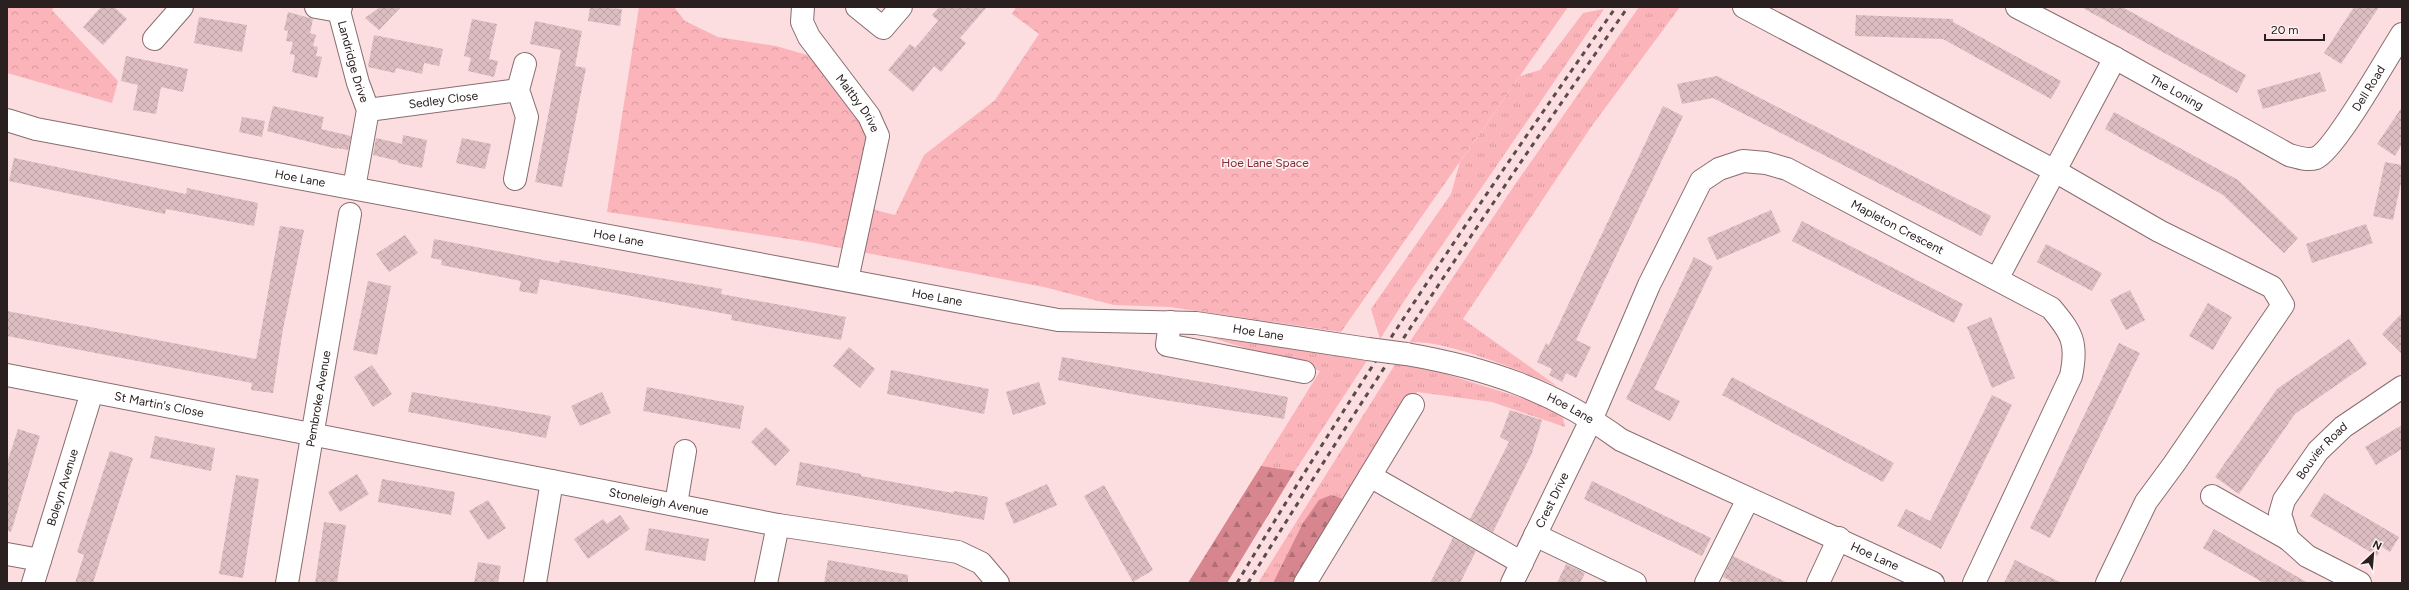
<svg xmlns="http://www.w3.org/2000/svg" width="2409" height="590" viewBox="0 0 2409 590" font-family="Figtree,sans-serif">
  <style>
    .grass { fill: url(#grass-tufts) }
    .forest { fill: url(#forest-firs) }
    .park { fill: url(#park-crowns) }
    .building { fill: url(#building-cross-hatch) }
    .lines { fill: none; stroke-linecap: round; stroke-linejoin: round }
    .minor-casing { stroke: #886d6f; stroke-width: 24 }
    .minor { stroke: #fff; stroke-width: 22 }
    .rail { stroke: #5a4b4c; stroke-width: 3; stroke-dasharray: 5 5; stroke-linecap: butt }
    .minor-bridge-casing { stroke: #886d6f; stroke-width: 24; stroke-linecap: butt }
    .minor-bridge { stroke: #fff; stroke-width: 22 }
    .labels { text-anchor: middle; stroke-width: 3.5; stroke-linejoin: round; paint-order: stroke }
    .street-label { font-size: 12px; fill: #2a2020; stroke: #fdf1f1 }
    .park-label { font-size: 12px; fill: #87283a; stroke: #fdf1f1 }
  </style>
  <defs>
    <pattern id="grass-tufts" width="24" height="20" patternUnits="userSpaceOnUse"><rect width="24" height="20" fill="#fcb4bb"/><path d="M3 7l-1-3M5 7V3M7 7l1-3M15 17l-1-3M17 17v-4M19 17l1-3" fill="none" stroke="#d89aa0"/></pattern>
    <pattern id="forest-firs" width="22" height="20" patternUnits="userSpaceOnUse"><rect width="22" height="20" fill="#d7868f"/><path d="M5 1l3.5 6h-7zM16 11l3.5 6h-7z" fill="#af6d74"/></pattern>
    <pattern id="park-crowns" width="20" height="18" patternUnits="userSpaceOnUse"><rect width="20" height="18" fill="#fcb4bb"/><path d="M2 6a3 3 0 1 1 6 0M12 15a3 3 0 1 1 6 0" fill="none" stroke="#d89aa0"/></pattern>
    <pattern id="building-cross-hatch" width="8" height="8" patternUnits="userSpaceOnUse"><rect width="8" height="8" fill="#dcbec0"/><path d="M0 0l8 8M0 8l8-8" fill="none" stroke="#bda3a5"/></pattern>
  </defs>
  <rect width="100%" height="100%" fill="#fddee0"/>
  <path class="grass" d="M1639,7H1680L1591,127L1463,319L1557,386C1525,373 1440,337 1409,343L1514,186Z
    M1604,9L1410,292L1380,339L1371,309L1451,194L1460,162L1520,76L1540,70L1583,13Z
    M1209,337L1362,359H1368L1295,471L1261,466L1320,371Z
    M1396,363L1439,372L1551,407L1563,418L1565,427L1492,402L1417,392L1349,501L1276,577L1273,583H1258Z"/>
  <path class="forest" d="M1261,466L1295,471L1227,583H1188Z
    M1331,495L1349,501L1299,583H1273L1303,523L1319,500Z"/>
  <path class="park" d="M7,7H54L52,10L118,81L112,103L7,73Z
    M639,7H674L685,21L718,37L776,46L814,57L871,136L875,210L895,215L924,155L995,100L1039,34L1012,14L1016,7H1568L1341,332L1170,307L1114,305L1044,287L809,242L607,212Z"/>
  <path class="building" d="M101,7H114L127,19L103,45L83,27Z
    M380,7H401L379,30L365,18Z
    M590,7L622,9L620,26L588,21Z
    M939,7H987L960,38L966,43L941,72L934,66L913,92L888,70L910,44L915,48L938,21L932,15Z
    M2081,7H2122L2246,75L2237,93Z
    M2354,7H2379L2341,64L2324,53Z
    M288,12L313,19L310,33L316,35L313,46L318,47L316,56L322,57L317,78L292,72L295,55L290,54L293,42L286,41L288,31L284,30Z
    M1856,15L1953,19V22L2061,81L2051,99L1943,39L1855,36Z
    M199,17L247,25L242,52L194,43Z
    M472,19L497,24L489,59L498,61L494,77L468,71L471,58L464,56Z
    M535,21L582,31L575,66L586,68L562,187L535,182L561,50L530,44Z
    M374,35L443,49L439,66L424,63L422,74L396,68L395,73L368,67Z
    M126,56L188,69L183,92L161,87L156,114L133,110L138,85L121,81Z
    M2320,72L2326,91L2263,109L2257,90Z
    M1717,76L1991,216L1981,236L1713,98L1682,104L1677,84Z
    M273,106L324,117L321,129L351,136L348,150L337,148V149L267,131Z
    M1663,106L1683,116L1576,340L1591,347L1576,378L1566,373L1562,382L1549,375L1552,369L1537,362L1546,343L1549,345Z
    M2402,107V144L2395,156L2377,144Z
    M2114,112L2238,180L2298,238L2284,253L2223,195L2105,129Z
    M242,117L265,121L262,137L239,132Z
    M403,135L427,140L422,168L398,163V161L373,155L376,138L402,144Z
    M462,138L491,144L485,169L456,163Z
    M14,158L186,194L187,188L258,203L254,226L166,209L165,214L9,181Z
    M2385,162L2402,165V178L2393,220L2373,216Z
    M1771,210L1781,232L1717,260L1707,238Z
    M1802,221L1963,304L1954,323L1792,241Z
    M2366,224L2373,243L2312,263L2306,244Z
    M280,226L304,230L283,329L273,393L251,390L252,383L7,336V311L256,359Z
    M405,235L418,253L389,272L376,254Z
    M434,239L559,263L560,260L722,289L721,294L846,317L841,340L731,320L732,315L540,279L537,294L519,291L521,281L441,265L442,260L431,258Z
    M2046,244L2102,273L2092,291L2037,262Z
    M1694,257L1713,267L1654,389L1680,401L1670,421L1626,399Z
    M368,281L391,286L377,355L353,350Z
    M2130,290L2145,320L2126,330L2110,300Z
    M2208,303L2232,317L2213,350L2189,336Z
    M2402,313V354L2382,334Z
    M1991,317L2015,378L1992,388L1967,327Z
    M2349,339L2367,364L2295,414L2239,494L2215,477L2277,389Z
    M2119,343L2140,353L2050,538L2030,528Z
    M849,347L875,369L860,388L833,366Z
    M1062,357L1288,397L1284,419L1158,399L1058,380Z
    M372,365L392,394L373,407L354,377Z
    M891,370L989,389L984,414L887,394Z
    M1732,377L1894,463L1883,482L1722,395Z
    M1039,382L1046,404L1013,415L1006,392Z
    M647,387L744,406L740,429L643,411Z
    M412,392L551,416L546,438L408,412Z
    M602,392L611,413L580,426L571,406Z
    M1992,395L2012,405L1941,549L1897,526L1906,509L1930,521Z
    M1510,410L1542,420L1532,453L1493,532L1470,519L1509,442L1500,437Z
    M2402,425V449L2376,465L2365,447Z
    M766,427L790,450L775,466L751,442Z
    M18,429L40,436L11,532L7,531V463Z
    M155,436L215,448L211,471L150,458Z
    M110,451L133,458L93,583H75L84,555L77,552Z
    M800,462L861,474V476L953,493L954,491L988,497L984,520L796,485Z
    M357,474L369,494L340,512L328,492Z
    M236,475L259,479L243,578L219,574Z
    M382,479L455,492L451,515L378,502Z
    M1592,481L1711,538L1702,556L1584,499Z
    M1047,484L1057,505L1014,524L1005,503Z
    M1104,485L1153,570L1133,582L1084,496Z
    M2324,493L2399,537L2390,552L2382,547L2377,556L2310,516Z
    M488,500L506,528L488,540L469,511Z
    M620,515L630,529L588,559L574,539L603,519L607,524Z
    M324,522L346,525L337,583H315Z
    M649,528L709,539L705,561L645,550Z
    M2214,529L2308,583H2264L2203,548Z
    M1453,538L1476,551L1460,583H1430Z
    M1733,556L1759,569L1788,583H1734L1723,577Z
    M828,560L908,575V583H824Z
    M2015,560L2062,583H2004Z
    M478,562L501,566L498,583H474Z
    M1566,564L1585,573L1580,583H1557Z"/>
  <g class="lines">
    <g class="minor-casing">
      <g id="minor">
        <path d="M316,7L339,11"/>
        <path id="s1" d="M341,7L339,11L358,83L368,110L354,188"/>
        <path id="s2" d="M803,7L802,22L809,37L869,116L878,136L847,280"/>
        <path d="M857,7L883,28L901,7"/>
        <path d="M1744,7L2055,171L2159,231L2272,287L2283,305L2174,464L2146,502L2107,583"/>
        <path id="s3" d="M2017,7L2115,58L2289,155C2297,157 2307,161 2316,158C2335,150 2387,57 2402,34"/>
        <path d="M154,39L182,7"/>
        <path id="s4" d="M368,110L518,90"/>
        <path id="s5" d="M7,120L36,129L1058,320L1196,323L1368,349"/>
        <path d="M515,179L527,117L518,90L525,64"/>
        <path d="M1997,279L2115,58"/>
        <path d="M1170,322L1167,345L1304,372"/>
        <path id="s6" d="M1406,354C1487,368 1555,391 1621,440L1933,583"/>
        <path id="s7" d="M7,375L778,525L958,552L981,563L998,583"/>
        <path d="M1370,476L1522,563"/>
        <path d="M2212,496L2288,539"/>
        <path d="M676,504L685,451"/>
        <path d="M1535,535L1635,583"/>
        <path d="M7,554L40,560"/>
        <path id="s8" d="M33,583L92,392"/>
        <path id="s9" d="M287,583L350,214"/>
        <path d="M535,583L552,481"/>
        <path d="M766,583L778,525"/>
        <path d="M1305,583L1413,405"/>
        <path id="s10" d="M1512,583L1592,418L1649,285L1701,181L1719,169L1743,161L1766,163L1787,169L2051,308C2072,333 2078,343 2071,376L1974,583"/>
        <path d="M1706,583L1748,499"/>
        <path d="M1818,583L1839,538"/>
        <path id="s11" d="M2360,583L2307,556L2288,539L2280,514L2284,500L2318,451L2343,427L2402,387"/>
      </g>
    </g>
    <use href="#minor" class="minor"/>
    <path class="rail" d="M1237,583C1355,386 1484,195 1616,7
      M1248,583C1369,387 1496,195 1628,7"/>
    <g class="minor-bridge-casing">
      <path id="minor-bridge" d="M1368,349L1406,354"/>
    </g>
    <use href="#minor-bridge" class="minor-bridge"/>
  </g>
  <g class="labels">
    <g class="street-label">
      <text dy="4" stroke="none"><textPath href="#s1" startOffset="57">Landridge Drive</textPath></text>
      <text dy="4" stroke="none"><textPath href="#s3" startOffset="425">Dell Road</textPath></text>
      <text dy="4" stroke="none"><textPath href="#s3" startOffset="181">The Loning</textPath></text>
      <text dy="4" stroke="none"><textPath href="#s4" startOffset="76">Sedley Close</textPath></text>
      <text dy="4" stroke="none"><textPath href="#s2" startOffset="114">Maltby Drive</textPath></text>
      <text dy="4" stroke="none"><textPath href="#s5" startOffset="299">Hoe Lane</textPath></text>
      <text dy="4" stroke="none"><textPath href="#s10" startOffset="661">Mapleton Crescent</textPath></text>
      <text dy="4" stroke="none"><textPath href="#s5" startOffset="623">Hoe Lane</textPath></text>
      <text dy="4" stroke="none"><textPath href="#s5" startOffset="947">Hoe Lane</textPath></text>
      <text dy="4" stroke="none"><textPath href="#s5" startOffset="1271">Hoe Lane</textPath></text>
      <text dy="4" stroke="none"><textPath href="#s9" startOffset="187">Pembroke Avenue</textPath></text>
      <text dy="4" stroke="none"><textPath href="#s7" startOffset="155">St Martin's Close</textPath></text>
      <text dy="4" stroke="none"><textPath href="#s6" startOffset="174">Hoe Lane</textPath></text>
      <text dy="4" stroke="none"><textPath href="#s11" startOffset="188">Bouvier Road</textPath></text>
      <text dy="4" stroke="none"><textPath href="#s8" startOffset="100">Boleyn Avenue</textPath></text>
      <text dy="4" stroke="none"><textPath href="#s10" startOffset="92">Crest Drive</textPath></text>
      <text dy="4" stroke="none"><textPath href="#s7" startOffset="664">Stoneleigh Avenue</textPath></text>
      <text dy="4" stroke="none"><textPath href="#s6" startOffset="513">Hoe Lane</textPath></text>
    </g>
    <g class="park-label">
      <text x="1265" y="167">Hoe Lane Space</text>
    </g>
  </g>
  <rect width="2409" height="590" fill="none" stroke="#2a2020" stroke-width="16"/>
  <g transform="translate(2373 554) rotate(26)" stroke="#fdf1f1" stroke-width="3" paint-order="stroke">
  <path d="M0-3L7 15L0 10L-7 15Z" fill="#2a2020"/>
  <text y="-6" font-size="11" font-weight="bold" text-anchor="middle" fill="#2a2020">N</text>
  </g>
  <path d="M2265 34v6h59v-6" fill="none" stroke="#2a2020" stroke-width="2"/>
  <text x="2271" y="34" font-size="12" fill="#2a2020" stroke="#fdf1f1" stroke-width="3" paint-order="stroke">20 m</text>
</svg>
